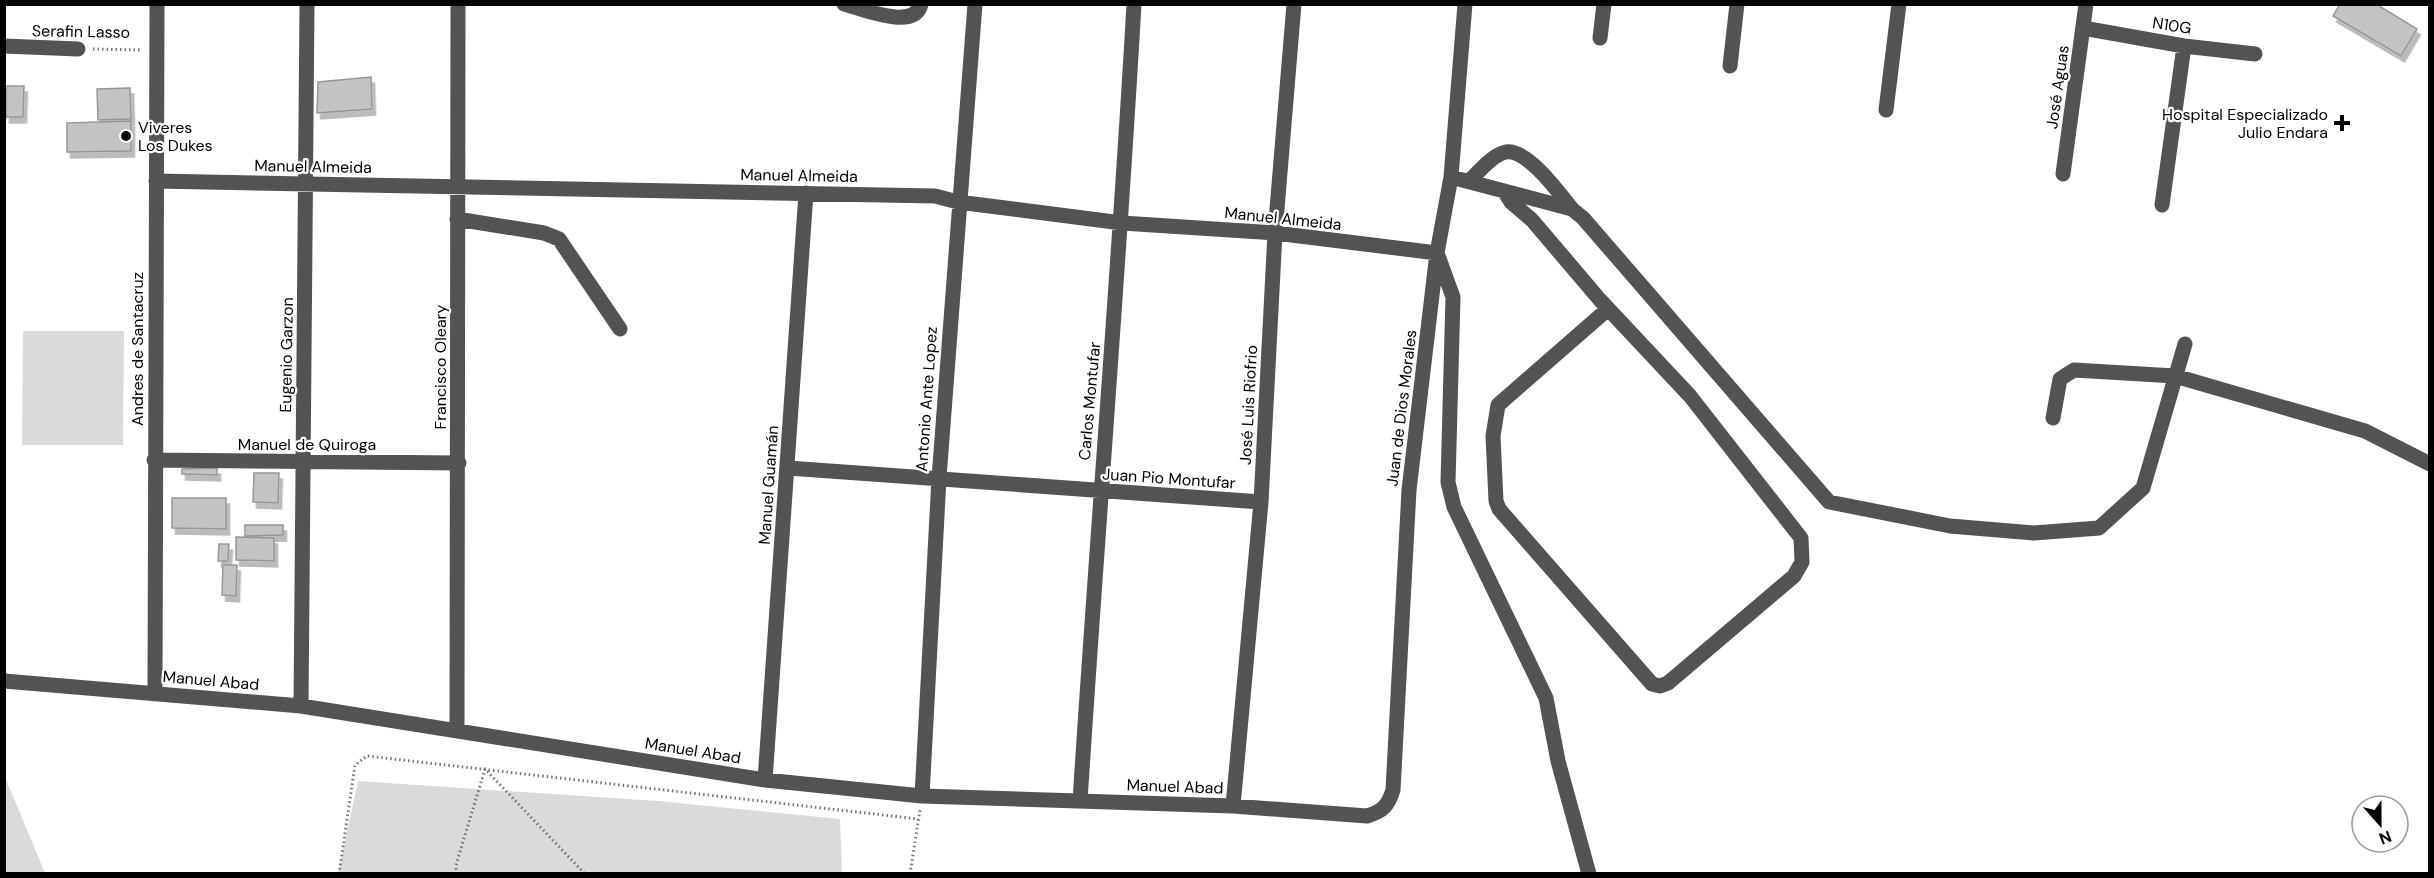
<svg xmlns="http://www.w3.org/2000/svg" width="2434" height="878" viewBox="0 0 2434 878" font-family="'DM Sans',sans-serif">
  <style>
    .green { fill: #dadada }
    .building { fill: #c3c3c3; stroke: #979797; stroke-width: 1.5; filter: url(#shadow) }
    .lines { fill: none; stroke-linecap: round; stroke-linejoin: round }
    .path { stroke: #757575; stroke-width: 3; stroke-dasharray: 1.5 3; stroke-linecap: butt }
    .minor { stroke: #535353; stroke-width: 15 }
    .poi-dot { fill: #000; stroke: #fff; stroke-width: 2 }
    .labels { text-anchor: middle; stroke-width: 4.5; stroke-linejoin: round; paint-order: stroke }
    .street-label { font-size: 16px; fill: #000; stroke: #fff }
    .poi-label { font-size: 16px; fill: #000; stroke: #fff; text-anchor: end }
  </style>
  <defs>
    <filter id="shadow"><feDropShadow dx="3.5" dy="6" stdDeviation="0" flood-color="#0004"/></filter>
  </defs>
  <rect width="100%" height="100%" fill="#fff"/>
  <path class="green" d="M23,331H124L123,445H22Z
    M5,777L45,873H5Z
    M358,781L658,801L840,819L842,873H338Z"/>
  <path class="building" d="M2340,4H2376L2417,29L2401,56L2333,16Z
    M371,77L372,109L317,113L318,82Z
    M6,86H24L23,117H6Z
    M130,88L131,119L98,120L97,89Z
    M131,121V151L67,152V123Z
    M217,468V475L182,474V469Z
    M254,473H279L278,503L253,502Z
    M172,498H226V529L172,528Z
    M245,525H283V535L245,536Z
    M236,537L274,538V561L236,560Z
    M219,544H229L228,561H218Z
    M223,565H237L236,596L222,595Z"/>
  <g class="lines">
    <path class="path" d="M93,49L140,50
      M339,874L355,765L367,756L918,819
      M456,874V865L485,769L585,874
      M910,874L920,810"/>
    <path class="minor" d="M844,4C863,9 915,31 921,4
      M2083,28L2184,46L2255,54
      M1600,38L1604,4
      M4,46L78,49
      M1730,66L1737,4
      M1886,110L1899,4
      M2063,174L2086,4
      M1451,177L1572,209L1583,218L1829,502L1950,526L2034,533L2099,528L2143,488L2185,344
      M156,181L935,196L958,202L1122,223L1275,233L1437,253L1453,297L1448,482L1454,507L1546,698L1558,761L1589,874
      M1469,181C1480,171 1492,155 1506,152C1528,149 1559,193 1572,209
      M1504,191L1511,202L1532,220L1600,300L1690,396L1801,538L1802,562L1794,576L1668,683L1660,686L1652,684L1499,509L1496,501L1493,436L1498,405L1608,309
      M2162,205L2184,46
      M457,219L544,233L559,239L620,329
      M2053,418L2060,379L2074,370L2175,376L2365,431L2430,464
      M154,460L459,463
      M788,468L1261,502
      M4,681L301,706L765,780L922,796L1233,806L1367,816C1383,811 1388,806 1393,790L1409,490L1437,253L1451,177L1465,4
      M155,693L157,4
      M301,706L307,4
      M457,729L458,4
      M765,780L806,193
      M922,796L939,478L975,4
      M1080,801C1097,535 1119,270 1134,4
      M1233,806L1261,502L1275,233L1294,4"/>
  </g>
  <g class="poi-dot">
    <path d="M2339 114h6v6h6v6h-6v6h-6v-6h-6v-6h6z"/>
    <circle cx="126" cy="136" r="6"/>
  </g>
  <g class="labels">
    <g class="street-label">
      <text transform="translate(2172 25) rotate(9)" y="6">N10G</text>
      <text transform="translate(81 31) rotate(1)" y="6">Serafin Lasso</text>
      <text transform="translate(2057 87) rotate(-82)" y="6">José Aguas</text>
      <text transform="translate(313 166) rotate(1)" y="6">Manuel Almeida</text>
      <text transform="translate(799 175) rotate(1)" y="6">Manuel Almeida</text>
      <text transform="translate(1283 218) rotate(6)" y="6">Manuel Almeida</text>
      <text transform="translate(137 349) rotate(-90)" y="6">Andres de Santacruz</text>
      <text transform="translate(286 355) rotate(-89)" y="6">Eugenio Garzon</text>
      <text transform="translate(440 367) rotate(-90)" y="6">Francisco Oleary</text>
      <text transform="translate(926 399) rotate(-86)" y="6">Antonio Ante Lopez</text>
      <text transform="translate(1089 401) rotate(-85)" y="6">Carlos Montufar</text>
      <text transform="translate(1248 405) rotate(-87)" y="6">José Luis Riofrio</text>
      <text transform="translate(1401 408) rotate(-83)" y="6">Juan de Dios Morales</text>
      <text x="307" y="450">Manuel de Quiroga</text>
      <text transform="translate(1169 478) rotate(4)" y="6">Juan Pio Montufar</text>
      <text transform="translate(768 485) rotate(-86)" y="6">Manuel Guamán</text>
      <text transform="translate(211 680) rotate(5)" y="6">Manuel Abad</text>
      <text transform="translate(693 750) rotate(9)" y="6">Manuel Abad</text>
      <text transform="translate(1175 786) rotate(2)" y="6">Manuel Abad</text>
    </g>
    <g class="poi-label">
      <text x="2328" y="120">Hospital Especializado<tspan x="2328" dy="18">Julio Endara</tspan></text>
      <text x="138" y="133" text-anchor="start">Viveres<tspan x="138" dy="18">Los Dukes</tspan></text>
    </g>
  </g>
  <rect width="2434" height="878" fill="none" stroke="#000000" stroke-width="12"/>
  <g transform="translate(2380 824) rotate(159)"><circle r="28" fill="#ffffff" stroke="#999999" stroke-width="1.5"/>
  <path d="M0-4.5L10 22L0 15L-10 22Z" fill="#000000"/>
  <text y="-9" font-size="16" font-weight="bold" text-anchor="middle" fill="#000000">N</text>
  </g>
</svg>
